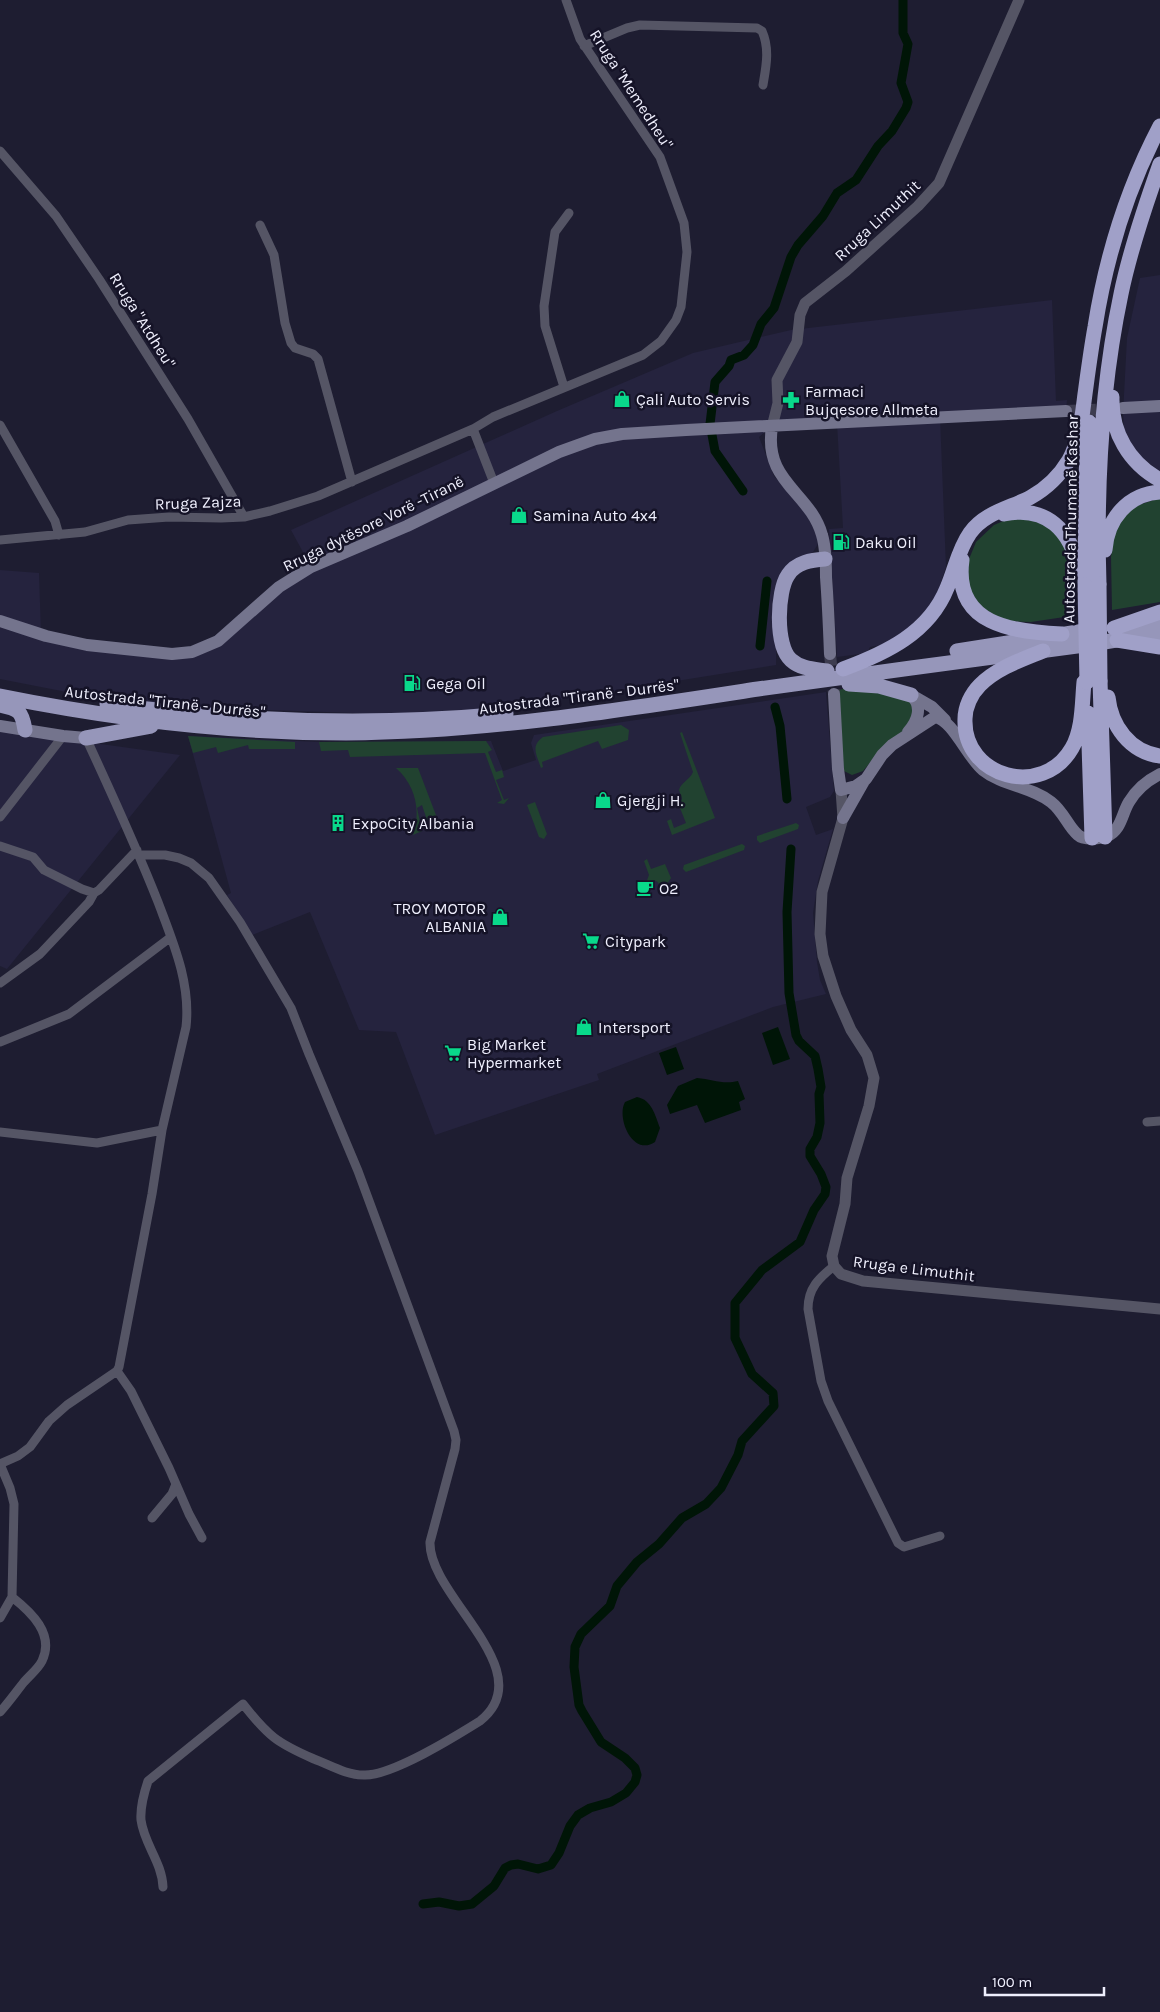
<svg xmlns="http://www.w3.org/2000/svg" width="1160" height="2012" viewBox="0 0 1160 2012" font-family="Karla,sans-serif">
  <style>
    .built { fill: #25233e }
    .green { fill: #214230 }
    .water { fill: #001507 }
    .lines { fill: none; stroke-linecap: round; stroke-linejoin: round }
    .canal { stroke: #001507; stroke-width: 9 }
    .secondary-tunnel { stroke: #3d3c50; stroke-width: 12; stroke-dasharray: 12 6; stroke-linecap: butt }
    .minor { stroke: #555565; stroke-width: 9 }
    .tertiary { stroke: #555565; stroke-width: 11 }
    .secondary { stroke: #74748d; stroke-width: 12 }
    .trunk { stroke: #9696ba; stroke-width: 15 }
    .motorway { stroke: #a0a0c8; stroke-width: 15 }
    .motorway-bridge { stroke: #a0a0c8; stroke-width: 15 }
    .labels { text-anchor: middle; stroke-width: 5; stroke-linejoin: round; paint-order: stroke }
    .street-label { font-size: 16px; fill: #efeffd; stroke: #151327 }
    .poi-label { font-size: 16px; fill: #efeffd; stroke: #151327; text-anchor: start }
  </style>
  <rect width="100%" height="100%" fill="#1e1d31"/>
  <path class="built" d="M1160,275V471L1143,459L1131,443L1124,430L1123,414L1127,338L1140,278Z
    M1052,300L1056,401L1067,400L1066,411L940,417L946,567L937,594L922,617L887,644L870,647L867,653L837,657L829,529L843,528L837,423L772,426L759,437L774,476L807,514L817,531L818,544L813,552L794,563L776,624V665L520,706L412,715L186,707L82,695L0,679V570L39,573L41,634L192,652L311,567L291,530L557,411L693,353L791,330Z
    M826,692L834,791L830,797L806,807L816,835L833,829L818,881L813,913L817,962L820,980L826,994L773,1007L597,1074L599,1080L435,1135L396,1032L359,1030L310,912L252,935L227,895L231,893L188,736L319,742L491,741L503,771L536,760L531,743L534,735Z
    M0,730L180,755L7,969L0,966Z"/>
  <path class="green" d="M1160,498V602L1112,610L1111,557L1115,530L1130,508Z
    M1020,517C1027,519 1035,521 1042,524C1076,538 1071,586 1071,616L1031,622L1004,621L980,606L969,588L967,564L976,542L994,525L1008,519Z
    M848,688L897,696L914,704L909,727L873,759L863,771L852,775L844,771L843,767L838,690Z
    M621,725L629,730L628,740L602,749L598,741L542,762L543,767L541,768C537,756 530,746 543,737Z
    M682,732L715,818L672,835L667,821L671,819L674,828L686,823L678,803L682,799L679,790C681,782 690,780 693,772L680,733Z
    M188,736L295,742V749H249L248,745L218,753L216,747L193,753Z
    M486,741L492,750L488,752L496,772L502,770L504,777L496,780L504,800L509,798L504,804L497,803L502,800L485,753L350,757L348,750L321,751L319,742Z
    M396,768H418L439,823L436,829H431L429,826L422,805L417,808L422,831L413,835C421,811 416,786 396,768Z
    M535,802L547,834L544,839L539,837L527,805Z
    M796,823L799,825L798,829L760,843L757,840V836Z
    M742,844L745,846L744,850L686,872L683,869L684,865Z
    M647,859L651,869L665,864L671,878L663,890H659V884C654,877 651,883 646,883L649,875L644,861Z"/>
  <path class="water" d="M778,1027L790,1059L773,1065L762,1033Z
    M676,1047L684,1069L667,1075L659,1053Z
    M697,1078C712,1079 723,1085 738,1081L745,1099L739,1102L741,1110L705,1123L697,1105L670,1114L667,1105L678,1086Z
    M637,1097C652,1100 655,1115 660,1128L655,1142C633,1157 616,1118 625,1102Z"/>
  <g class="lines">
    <path class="canal" d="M743,491L715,451L710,424L715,382L729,366L731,360L744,355L753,345L761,324L774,308L791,257L798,245L823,216L837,193L856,180L878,146L892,131L906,108L908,102L901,83L908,44L903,33V0
      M760,646L767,581
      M775,707L780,726L787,799
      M423,1904L439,1902L459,1906L472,1904L494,1886L505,1868L511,1865L518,1864L538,1869L551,1865L559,1853L570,1826L578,1815L590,1808L611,1802L626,1793L635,1782L637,1775L635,1768L625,1758L601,1742L582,1711L579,1705L574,1667L575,1647L581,1634L610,1606L617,1586L637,1562L659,1544L682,1518L706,1504L721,1488L738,1455L742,1441L774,1406L773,1393L752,1374L735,1338V1303L762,1270L800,1242L814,1210L825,1194L826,1187L821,1174L810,1156V1149L817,1137L820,1123L819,1094L821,1087L818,1069L815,1056L799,1041L796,1035L789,993L787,912L791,849"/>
    <path class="secondary-tunnel" d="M1066,411L1113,409
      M830,654L834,694"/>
    <path class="minor" d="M584,46L627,28L640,25L757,28L762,31C770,49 766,67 763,85
      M0,151L56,216L99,279L188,419L244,517
      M260,225L274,255L285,323L291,343L295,348L313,354L318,359L352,482
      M564,387L545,326L544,306L555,232L569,213
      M0,425L55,521L59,535
      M473,429L494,483
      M0,540L85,532L128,520L169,517L221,518L244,517L270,511L318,496L473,429L493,417L643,355L661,341L676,320L681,307L687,252L684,223L660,157L580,39L566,0
      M0,817L63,736
      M0,846L33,857L44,870L82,889L94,893L99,890L137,850
      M140,855H165L179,858L191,863L209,878L240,922L291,1008L309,1054L358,1171L454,1431L456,1440L455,1449L430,1542C428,1596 543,1671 480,1721C456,1736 392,1776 364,1775C346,1775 330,1765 314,1759C277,1743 268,1736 243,1704L148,1781C144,1793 140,1807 141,1820C144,1844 162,1862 163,1887
      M0,983L40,954L89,902L94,893
      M0,1042L69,1014L171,937
      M1147,1122L1160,1121
      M0,1132L97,1143L162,1130
      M834,1266C819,1278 808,1288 808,1309L821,1381L828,1401L898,1543L904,1547L940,1536
      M117,1371L131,1391L169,1468L189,1514L202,1538
      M0,1464L18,1456L30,1447L49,1421L67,1405L117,1371L119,1367L152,1194L162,1130L186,1027C191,983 173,942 158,902C136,846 111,792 86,738
      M152,1518L172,1494L176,1484
      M0,1618L12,1597
      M0,1712C9,1702 16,1692 24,1682C30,1675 38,1669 42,1661C55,1634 31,1612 12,1597L14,1504L10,1488L0,1464"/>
    <path class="tertiary" d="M772,427L778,403L777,380L797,342L800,315L805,303L846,271L918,206L939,183L1019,0
      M841,790L843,818L822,892L820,934L823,956L836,996L851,1030L867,1055L874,1078L869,1106L847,1178L845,1204L832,1256L834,1266L841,1274L863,1281L1160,1309"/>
    <path class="secondary" d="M1123,408L1160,406
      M772,427C763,482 810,492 822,535C826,548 826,563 826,577C828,603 829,628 830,654
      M0,621L46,636L87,645L172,654L192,652L218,641L279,587L311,567L407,526L559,452L595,439L622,434L686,430L1066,411
      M834,694L838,769L841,790L856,786L866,779L882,755L892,745L935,717C953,720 967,757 983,770C1003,786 1030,786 1051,802C1064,812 1068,827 1078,835C1083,840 1101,839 1107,836C1121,831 1122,813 1129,802C1136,790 1148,780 1160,774
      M913,696L932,707L945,720
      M0,726L63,736L86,738
      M908,732C918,721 923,706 911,695
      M843,818L864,781"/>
    <path class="trunk" d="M825,559C812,560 796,562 788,575C777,591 775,646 791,660C801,669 814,669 827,671
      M1130,626L1160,622
      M957,651L1097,629
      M849,684L879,686L911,695
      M0,696C114,719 230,733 346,733C485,732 621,710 758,689C869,673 981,659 1092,644L1160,633
      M107,704C239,722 374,726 506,714
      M0,705C19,709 22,711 25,730
      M86,738L151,726"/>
    <path class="motorway" d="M1112,397C1111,432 1129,463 1160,480
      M1004,514C1047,505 1071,531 1079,570
      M1105,550C1107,519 1128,494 1160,492
      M962,560C953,625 1013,632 1062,634
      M1099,584C1096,487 1101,389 1121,294C1130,250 1145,206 1160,164
      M1085,585L1086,475L1089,422
      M1114,628L1160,612
      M1117,640L1160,647
      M1043,651C1021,660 997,668 980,685C971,694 965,707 965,719C963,778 1043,799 1072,748C1083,729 1082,703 1084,682
      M843,669C886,653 929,633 947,588C955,570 958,550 970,533C985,512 1011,508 1031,497C1047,488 1060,475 1069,460C1080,440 1082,417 1085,394C1088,372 1091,349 1095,327C1106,257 1127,189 1160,126
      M1100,681L1105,837
      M1108,697C1111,726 1130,752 1160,756
      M1088,713L1092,838"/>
    <path class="motorway-bridge" d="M1099,584L1100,681
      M1085,585L1087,682"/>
  </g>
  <defs>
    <g id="shop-bare" transform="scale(1.35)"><path d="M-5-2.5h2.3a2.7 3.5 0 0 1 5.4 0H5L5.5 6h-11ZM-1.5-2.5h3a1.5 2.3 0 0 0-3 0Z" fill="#09d98b" stroke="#151327" stroke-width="2.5" paint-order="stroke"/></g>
    <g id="pharmacy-bare" transform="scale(1.35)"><path d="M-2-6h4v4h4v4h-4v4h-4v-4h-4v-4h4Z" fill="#09d98b" stroke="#151327" stroke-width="2.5" paint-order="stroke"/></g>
    <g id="fuel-bare" transform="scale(1.35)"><path d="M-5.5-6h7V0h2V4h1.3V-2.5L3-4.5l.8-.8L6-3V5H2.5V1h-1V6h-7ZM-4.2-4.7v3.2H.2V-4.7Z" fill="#09d98b" stroke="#151327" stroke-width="2.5" paint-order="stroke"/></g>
    <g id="building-bare" transform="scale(1.35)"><path d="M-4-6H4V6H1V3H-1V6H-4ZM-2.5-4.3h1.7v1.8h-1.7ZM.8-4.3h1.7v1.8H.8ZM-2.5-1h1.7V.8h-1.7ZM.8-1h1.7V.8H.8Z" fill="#09d98b" stroke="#151327" stroke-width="2.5" paint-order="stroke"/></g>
    <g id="cafe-bare" transform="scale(1.35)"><path d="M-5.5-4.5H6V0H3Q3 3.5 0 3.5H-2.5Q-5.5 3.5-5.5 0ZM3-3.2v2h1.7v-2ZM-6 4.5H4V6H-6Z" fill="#09d98b" stroke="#151327" stroke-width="2.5" paint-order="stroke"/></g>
    <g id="supermarket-bare" transform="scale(1.35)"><path d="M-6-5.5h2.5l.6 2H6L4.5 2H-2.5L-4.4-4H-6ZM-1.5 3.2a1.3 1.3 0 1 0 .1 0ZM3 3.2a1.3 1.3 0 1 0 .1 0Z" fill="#09d98b" stroke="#151327" stroke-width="2.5" paint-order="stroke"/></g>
  </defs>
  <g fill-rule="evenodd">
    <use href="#shop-bare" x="622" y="399"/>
    <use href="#pharmacy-bare" x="791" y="400"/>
    <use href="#shop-bare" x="519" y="515"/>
    <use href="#fuel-bare" x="841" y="542"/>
    <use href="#fuel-bare" x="412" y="683"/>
    <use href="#shop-bare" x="603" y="800"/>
    <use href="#building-bare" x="338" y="823"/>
    <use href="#cafe-bare" x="645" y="888"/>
    <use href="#shop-bare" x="500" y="917"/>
    <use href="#supermarket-bare" x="591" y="941"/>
    <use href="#shop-bare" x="584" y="1027"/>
    <use href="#supermarket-bare" x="453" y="1053"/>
  </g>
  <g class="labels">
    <g class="street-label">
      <text transform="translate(632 89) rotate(57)" y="6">Rruga "Memedheu"</text>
      <text transform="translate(877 220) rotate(-43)" y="6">Rruga Limuthit</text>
      <text transform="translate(143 320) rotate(58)" y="6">Rruga "Atdheu"</text>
      <text transform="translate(198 502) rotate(-2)" y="6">Rruga Zajza</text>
      <text transform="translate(1070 519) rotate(-89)" y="6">Autostrada Thumanë Kashar</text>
      <text transform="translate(373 523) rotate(-26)" y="6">Rruga dytësore Vorë -Tiranë</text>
      <text transform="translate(579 696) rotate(-7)" y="6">Autostrada "Tiranë - Durrës"</text>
      <text transform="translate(165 701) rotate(6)" y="6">Autostrada "Tiranë - Durrës"</text>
      <text transform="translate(914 1268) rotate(7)" y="6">Rruga e Limuthit</text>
    </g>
    <g class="poi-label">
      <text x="805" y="397">Farmaci<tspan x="805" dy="18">Bujqesore Allmeta</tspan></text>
      <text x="636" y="405">Çali Auto Servis</text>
      <text x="533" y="521">Samina Auto 4x4</text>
      <text x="855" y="548">Daku Oil</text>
      <text x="426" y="689">Gega Oil</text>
      <text x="617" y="806">Gjergji H.</text>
      <text x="352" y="829">ExpoCity Albania</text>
      <text x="659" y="894">O2</text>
      <text x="486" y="914" text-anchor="end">TROY MOTOR<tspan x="486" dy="18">ALBANIA</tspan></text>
      <text x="605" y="947">Citypark</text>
      <text x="598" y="1033">Intersport</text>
      <text x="467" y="1050">Big Market<tspan x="467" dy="18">Hypermarket</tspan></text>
    </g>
  </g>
  <path d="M985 1987v8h119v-8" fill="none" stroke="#efeffd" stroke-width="2.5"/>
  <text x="992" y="1987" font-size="15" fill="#efeffd" stroke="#151327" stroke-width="4" paint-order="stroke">100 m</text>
</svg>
